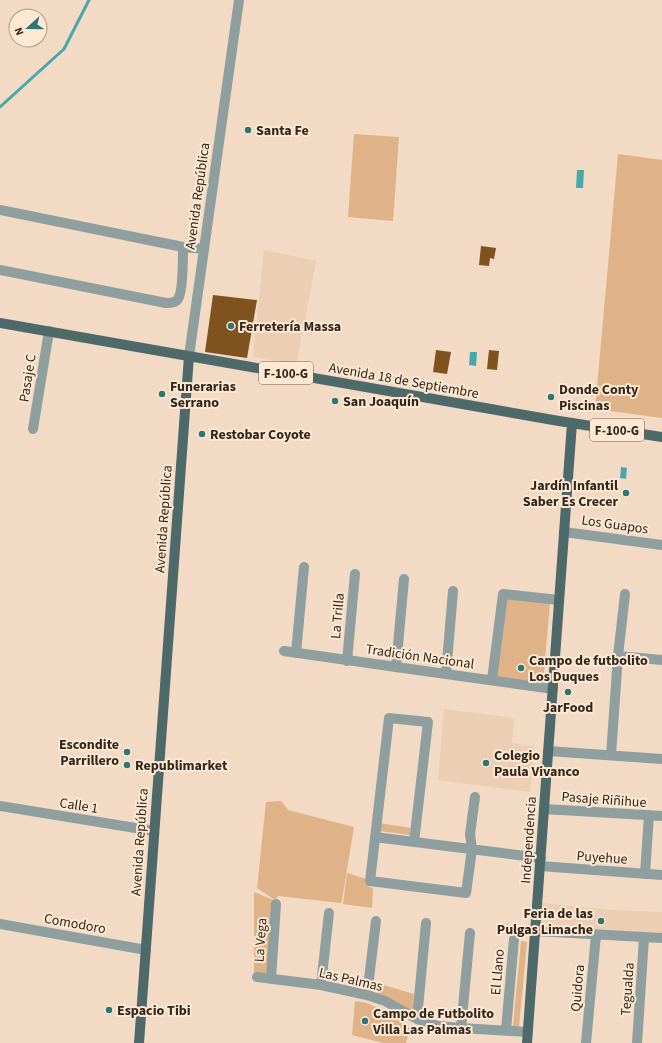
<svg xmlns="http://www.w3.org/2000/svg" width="662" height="1043" viewBox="0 0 662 1043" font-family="'Source Sans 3',sans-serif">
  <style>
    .built { fill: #ebceb3 }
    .green { fill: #e0b287 }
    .water { fill: #46a8ab }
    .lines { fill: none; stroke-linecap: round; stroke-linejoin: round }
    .stream { stroke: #46a8ab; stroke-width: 3 }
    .building { fill: #80521e }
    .minor { stroke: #8f9e9f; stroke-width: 10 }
    .major { stroke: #4d6969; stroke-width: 10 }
    .poi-dot { fill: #2c7678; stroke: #ffe8d2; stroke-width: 1.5 }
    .labels { text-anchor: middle; stroke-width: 4; stroke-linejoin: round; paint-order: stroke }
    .shield { fill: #ffe8d2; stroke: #6e6155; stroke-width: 1 }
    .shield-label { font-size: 13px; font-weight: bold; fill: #30271f }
    .poi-label { font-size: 14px; font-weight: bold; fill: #30271f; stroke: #ffe8d2; text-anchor: start }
    .street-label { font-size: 14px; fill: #30271f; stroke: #ffe8d2 }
  </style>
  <rect width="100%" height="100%" fill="#f2dac5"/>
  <path class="built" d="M264,250L316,261L296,366L253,356Z
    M444,709L514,718L512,743L534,747L530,792L438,780Z
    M542,903L610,910L662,912V933L540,929Z"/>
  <path class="green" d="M354,134L399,137L393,221L348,217Z
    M618,154L662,160V418L595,409Z
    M504,598L550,603L543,682L495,678Z
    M281,801L288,810L354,827L342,900L341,903L278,896L275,900L257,888L266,802Z
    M379,823L411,828L410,835L379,831Z
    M347,873L370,880L369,887L373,888L372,908L343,904Z
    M254,892L276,901L270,974H254Z
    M521,941L527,942L519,1027L513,1026Z
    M377,983L414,994L413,1011L377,995Z
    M355,1001L367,1003L382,1010L410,1028L406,1043H383L352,1035Z"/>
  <path class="water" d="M577,170H584L583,188H576Z
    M470,352H477L476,366L469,365Z
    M621,467L627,468L626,479L620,478Z"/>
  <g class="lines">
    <path class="stream" d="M0,107L64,49L89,0"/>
  </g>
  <path class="building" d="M481,246L496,248L494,259L490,258L489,266L479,265Z
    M213,295L257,300L247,358L205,352Z
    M436,350L451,352L447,374L433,372Z
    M489,350L499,351L497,370L487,369Z"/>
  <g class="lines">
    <path class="minor" d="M0,210L183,247L204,249
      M0,270L166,303C171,303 175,303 178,299C183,292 183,257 183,247
      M189,356L239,0
      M33,429L49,331
      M564,532L662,545
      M284,651L396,667L553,689
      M296,653L304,567
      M618,656L662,660
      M347,661L355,574
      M396,667L404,579
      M446,674L453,591
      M492,680L503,594L559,600
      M548,751L662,759
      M611,755L618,656L625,594
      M0,806L154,831
      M544,809L662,816
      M375,837L541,858
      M414,842L428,722L389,718L370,881L466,893L472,849L470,834L475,797
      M540,866L662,875
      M645,874L649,815
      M0,924L146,950
      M535,931L662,938
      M257,977L321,985L367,995L385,1001L417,1019L438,1026L461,1028L528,1032
      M271,979L276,904
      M321,985L329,913
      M367,995L376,921
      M417,1019L426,923
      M461,1028L470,933
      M506,1030L514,939
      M586,1043L596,935
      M637,1043L644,938"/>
    <path class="major" d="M0,323L559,421L662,437
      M139,1043L189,356
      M527,1043L572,423"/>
  </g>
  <g class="poi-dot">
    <circle cx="248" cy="130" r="4"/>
    <circle cx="231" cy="326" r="4"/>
    <circle cx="162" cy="394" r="4"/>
    <circle cx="551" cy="397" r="4"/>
    <circle cx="335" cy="401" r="4"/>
    <circle cx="202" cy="434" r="4"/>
    <circle cx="626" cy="493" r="4"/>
    <circle cx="521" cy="668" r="4"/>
    <circle cx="568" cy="692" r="4"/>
    <circle cx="127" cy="752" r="4"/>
    <circle cx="486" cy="763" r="4"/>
    <circle cx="127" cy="765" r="4"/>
    <circle cx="601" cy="921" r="4"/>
    <circle cx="109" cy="1010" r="4"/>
    <circle cx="365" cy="1021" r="4"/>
  </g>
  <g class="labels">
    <g class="shield">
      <rect x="259" y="362" width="54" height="22" rx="3"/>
      <rect x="590" y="419" width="54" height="22" rx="3"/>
    </g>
    <g class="shield-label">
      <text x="286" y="378">F-100-G</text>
      <text x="617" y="435">F-100-G</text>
    </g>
    <g class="poi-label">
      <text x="256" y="135">Santa Fe</text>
      <text x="239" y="331">Ferretería Massa</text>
      <text x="170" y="391">Funerarias<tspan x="170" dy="16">Serrano</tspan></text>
      <text x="559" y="394">Donde Conty<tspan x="559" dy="16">Piscinas</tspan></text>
      <text x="343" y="406">San Joaquín</text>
      <text x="210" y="439">Restobar Coyote</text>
      <text x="618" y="490" text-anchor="end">Jardín Infantil<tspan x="618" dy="16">Saber Es Crecer</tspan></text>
      <text x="529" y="665">Campo de futbolito<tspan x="529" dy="16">Los Duques</tspan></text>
      <text x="568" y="712" text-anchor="middle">JarFood</text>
      <text x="119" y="749" text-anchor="end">Escondite<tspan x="119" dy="16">Parrillero</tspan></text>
      <text x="494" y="760">Colegio<tspan x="494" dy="16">Paula Vivanco</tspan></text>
      <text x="135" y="770">Republimarket</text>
      <text x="593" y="918" text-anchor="end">Feria de las<tspan x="593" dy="16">Pulgas Limache</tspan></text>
      <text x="117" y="1015">Espacio Tibi</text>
      <text x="373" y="1018">Campo de Futbolito<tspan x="373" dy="16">Villa Las Palmas</tspan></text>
    </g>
    <g class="street-label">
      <text transform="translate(197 196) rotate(-82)" y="5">Avenida República</text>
      <text transform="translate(27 378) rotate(-81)" y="5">Pasaje C</text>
      <text transform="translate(404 380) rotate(10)" y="5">Avenida 18 de Septiembre</text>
      <text transform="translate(163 519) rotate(-86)" y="5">Avenida República</text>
      <text transform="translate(615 524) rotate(8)" y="5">Los Guapos</text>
      <text transform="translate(337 616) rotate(-85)" y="5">La Trilla</text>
      <text transform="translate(420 656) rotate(8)" y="5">Tradición Nacional</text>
      <text transform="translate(604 799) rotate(4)" y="5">Pasaje Riñihue</text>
      <text transform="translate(79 805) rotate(9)" y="5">Calle 1</text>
      <text transform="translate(528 840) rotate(-86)" y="5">Independencia</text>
      <text transform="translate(139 842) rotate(-86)" y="5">Avenida República</text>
      <text transform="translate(602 857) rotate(4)" y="5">Puyehue</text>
      <text transform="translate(75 923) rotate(10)" y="5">Comodoro</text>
      <text transform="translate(260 940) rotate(-86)" y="5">La Vega</text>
      <text transform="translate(497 972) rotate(-85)" y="5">El Llano</text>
      <text transform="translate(351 979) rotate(13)" y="5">Las Palmas</text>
      <text transform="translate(577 988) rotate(-85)" y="5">Quidora</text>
      <text transform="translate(627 989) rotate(-86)" y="5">Tegualda</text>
    </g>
  </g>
  <g transform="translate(28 28) rotate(249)"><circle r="19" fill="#ffe8d2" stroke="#ac9b8a"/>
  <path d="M0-3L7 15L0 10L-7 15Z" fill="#2c7678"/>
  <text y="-6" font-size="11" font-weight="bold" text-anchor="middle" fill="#30271f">N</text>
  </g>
</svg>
